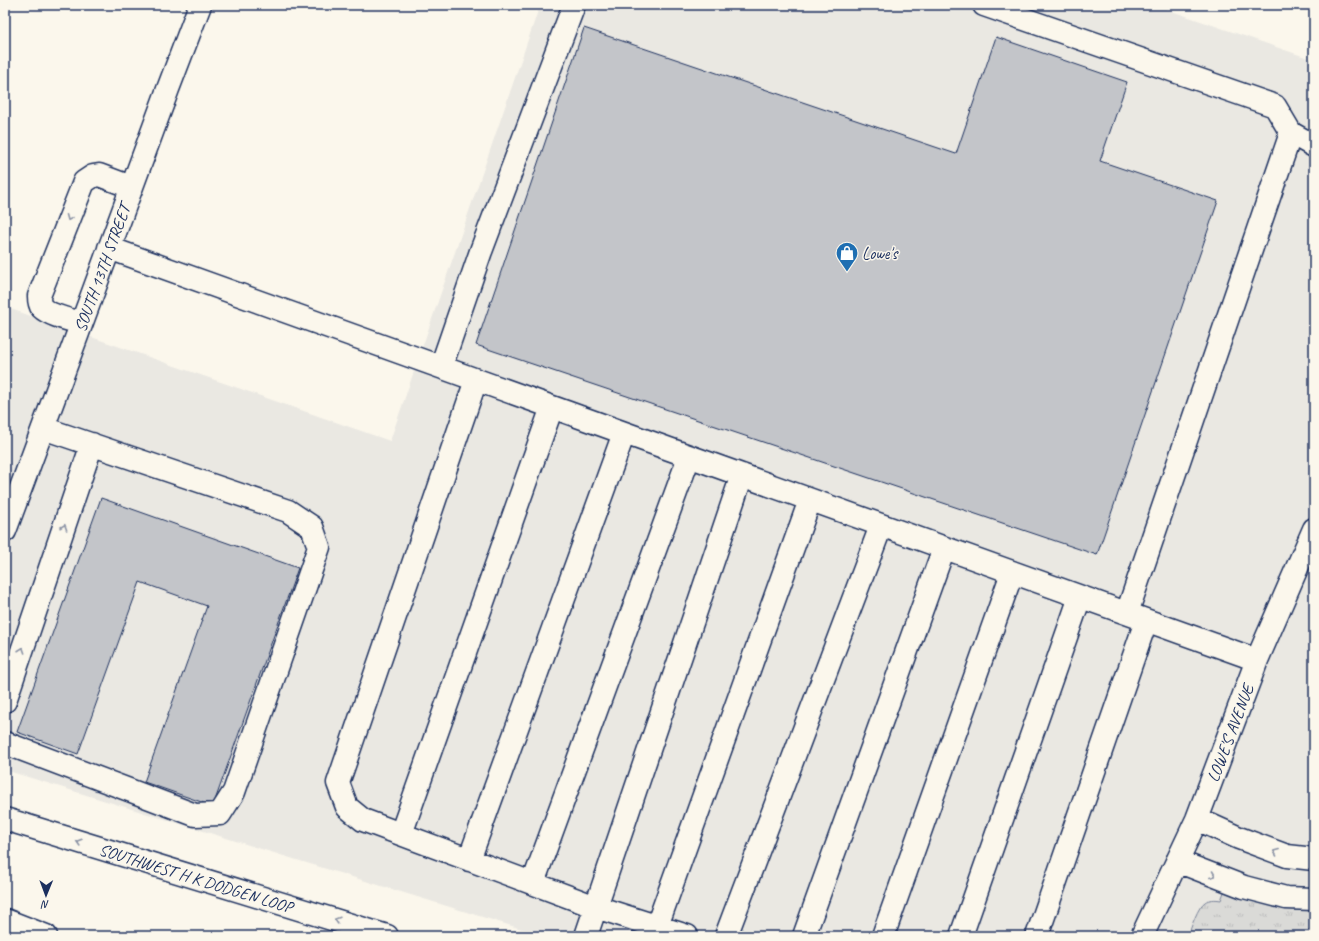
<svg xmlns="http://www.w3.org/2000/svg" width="1319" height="941" viewBox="0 0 1319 941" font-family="Caveat,sans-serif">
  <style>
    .built { fill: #eae8e2 }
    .grass { fill: url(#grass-tufts); stroke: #7a849a }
    .building { fill: #c3c5c9; stroke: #1b2f5e }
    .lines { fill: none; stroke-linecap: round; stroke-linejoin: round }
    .minor-casing { stroke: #1b2f5e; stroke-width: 25 }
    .major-casing { stroke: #1b2f5e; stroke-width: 25 }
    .highway-casing { stroke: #1b2f5e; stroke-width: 25 }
    .minor { stroke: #fbf7ec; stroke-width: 22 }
    .major { stroke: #fbf7ec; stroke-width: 22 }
    .highway { stroke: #fbf7ec; stroke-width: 22 }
    .oneway { stroke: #8b93a5 }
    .labels { text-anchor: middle; stroke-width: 3; stroke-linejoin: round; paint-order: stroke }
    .poi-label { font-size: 17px; fill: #1b2f5e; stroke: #fbf7ec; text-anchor: start }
    .street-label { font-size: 17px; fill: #1b2f5e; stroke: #fbf7ec }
  </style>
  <defs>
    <pattern id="grass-tufts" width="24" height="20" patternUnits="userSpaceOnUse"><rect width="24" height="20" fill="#dadad7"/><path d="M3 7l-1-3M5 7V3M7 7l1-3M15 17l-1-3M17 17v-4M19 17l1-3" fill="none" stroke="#babbbb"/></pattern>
  </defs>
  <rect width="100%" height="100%" fill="#fbf7ec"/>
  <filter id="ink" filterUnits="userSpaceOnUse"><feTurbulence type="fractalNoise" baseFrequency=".025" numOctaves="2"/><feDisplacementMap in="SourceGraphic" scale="8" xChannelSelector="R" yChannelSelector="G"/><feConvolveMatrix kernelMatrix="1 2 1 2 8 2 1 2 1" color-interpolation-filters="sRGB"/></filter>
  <g filter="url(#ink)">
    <path class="built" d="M540,5H1154L1314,60V936H544L5,770V307L390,441Z"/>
    <path class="grass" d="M1226,887L1283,909L1314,911V936H1288L1284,935L1283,936H1188C1191,928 1198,906 1205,902C1209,899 1216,899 1221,900Z"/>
    <path class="building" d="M584,28L956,154L996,37L1127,82L1100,161L1218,201L1097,555L476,345Z
      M101,498L298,568L213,806L144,782L207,606L140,582L78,754L17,732Z"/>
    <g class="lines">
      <g class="minor-casing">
        <path id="minor" d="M984,5L1275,106L1291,133L1127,613
          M1291,133L1314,146
          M109,248L1257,660
          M81,323C71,320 49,315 42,308C39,304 39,300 39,296L84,182L93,176L99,175L131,187
          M441,367L481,251L574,5
          M476,380L338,783L347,807L363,820L596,907L687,936
          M5,531L168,89L200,5
          M5,701L92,444
          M5,743L195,815L220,814L234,792L319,547L312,527L288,511L43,428
          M1197,819L1239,838L1287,856L1314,859
          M401,834L552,407
          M469,860L624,433
          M1177,861L1244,887L1286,898L1314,899
          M533,883L689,457
          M657,926L810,500
          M586,936L742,475
          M726,936L881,526
          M804,936L944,548
          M883,936L1012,573
          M961,936L1080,597
          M1037,936L1146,621
          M1142,936L1197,819L1257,660L1314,529"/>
      </g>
      <g class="major-casing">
        <path id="major" d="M5,819L387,936"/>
      </g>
      <g class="highway-casing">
        <path id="highway" d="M5,920L46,936"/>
      </g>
      <use href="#minor" class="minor"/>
      <use href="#major" class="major"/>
      <use href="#highway" class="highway"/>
    </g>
    <defs><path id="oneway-chevron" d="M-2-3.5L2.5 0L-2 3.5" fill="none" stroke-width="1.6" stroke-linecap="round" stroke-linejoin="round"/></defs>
    <g class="oneway">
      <use href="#oneway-chevron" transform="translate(69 218) rotate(112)"/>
      <use href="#oneway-chevron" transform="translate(64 527) rotate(-71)"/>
      <use href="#oneway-chevron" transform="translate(22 650) rotate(-71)"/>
      <use href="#oneway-chevron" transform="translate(79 842) rotate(-163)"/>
      <use href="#oneway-chevron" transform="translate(1276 852) rotate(-159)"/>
      <use href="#oneway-chevron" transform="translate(1213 875) rotate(22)"/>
      <use href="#oneway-chevron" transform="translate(337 920) rotate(-163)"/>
    </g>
  </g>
  <defs>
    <g id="shop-pin" transform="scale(1.15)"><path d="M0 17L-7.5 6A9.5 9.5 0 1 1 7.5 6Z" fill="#1f6fb2" stroke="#fbf7ec"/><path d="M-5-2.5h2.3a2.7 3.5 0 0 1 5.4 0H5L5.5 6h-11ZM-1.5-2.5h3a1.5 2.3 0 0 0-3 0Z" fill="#fff"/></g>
  </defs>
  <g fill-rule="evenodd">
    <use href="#shop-pin" x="847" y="253"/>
  </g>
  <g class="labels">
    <g class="poi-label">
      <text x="862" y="259">Lowe's</text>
    </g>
    <g class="street-label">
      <text transform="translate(102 268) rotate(-70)" y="6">SOUTH 13TH STREET</text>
      <text transform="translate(1230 733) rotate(-69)" y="6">LOWE'S AVENUE</text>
      <text transform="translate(196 878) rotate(17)" y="6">SOUTHWEST H K DODGEN LOOP</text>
    </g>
  </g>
  <rect width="1319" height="941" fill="none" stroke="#fbf7ec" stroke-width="20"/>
  <rect x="10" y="10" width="1299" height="921" fill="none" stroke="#1b2f5e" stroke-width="1.5" filter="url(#ink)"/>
  <g transform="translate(46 895) rotate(181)" stroke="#fbf7ec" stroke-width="3" paint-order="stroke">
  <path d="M0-3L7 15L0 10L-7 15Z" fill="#1b2f5e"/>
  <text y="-6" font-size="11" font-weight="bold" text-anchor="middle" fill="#1b2f5e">N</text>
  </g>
</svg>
